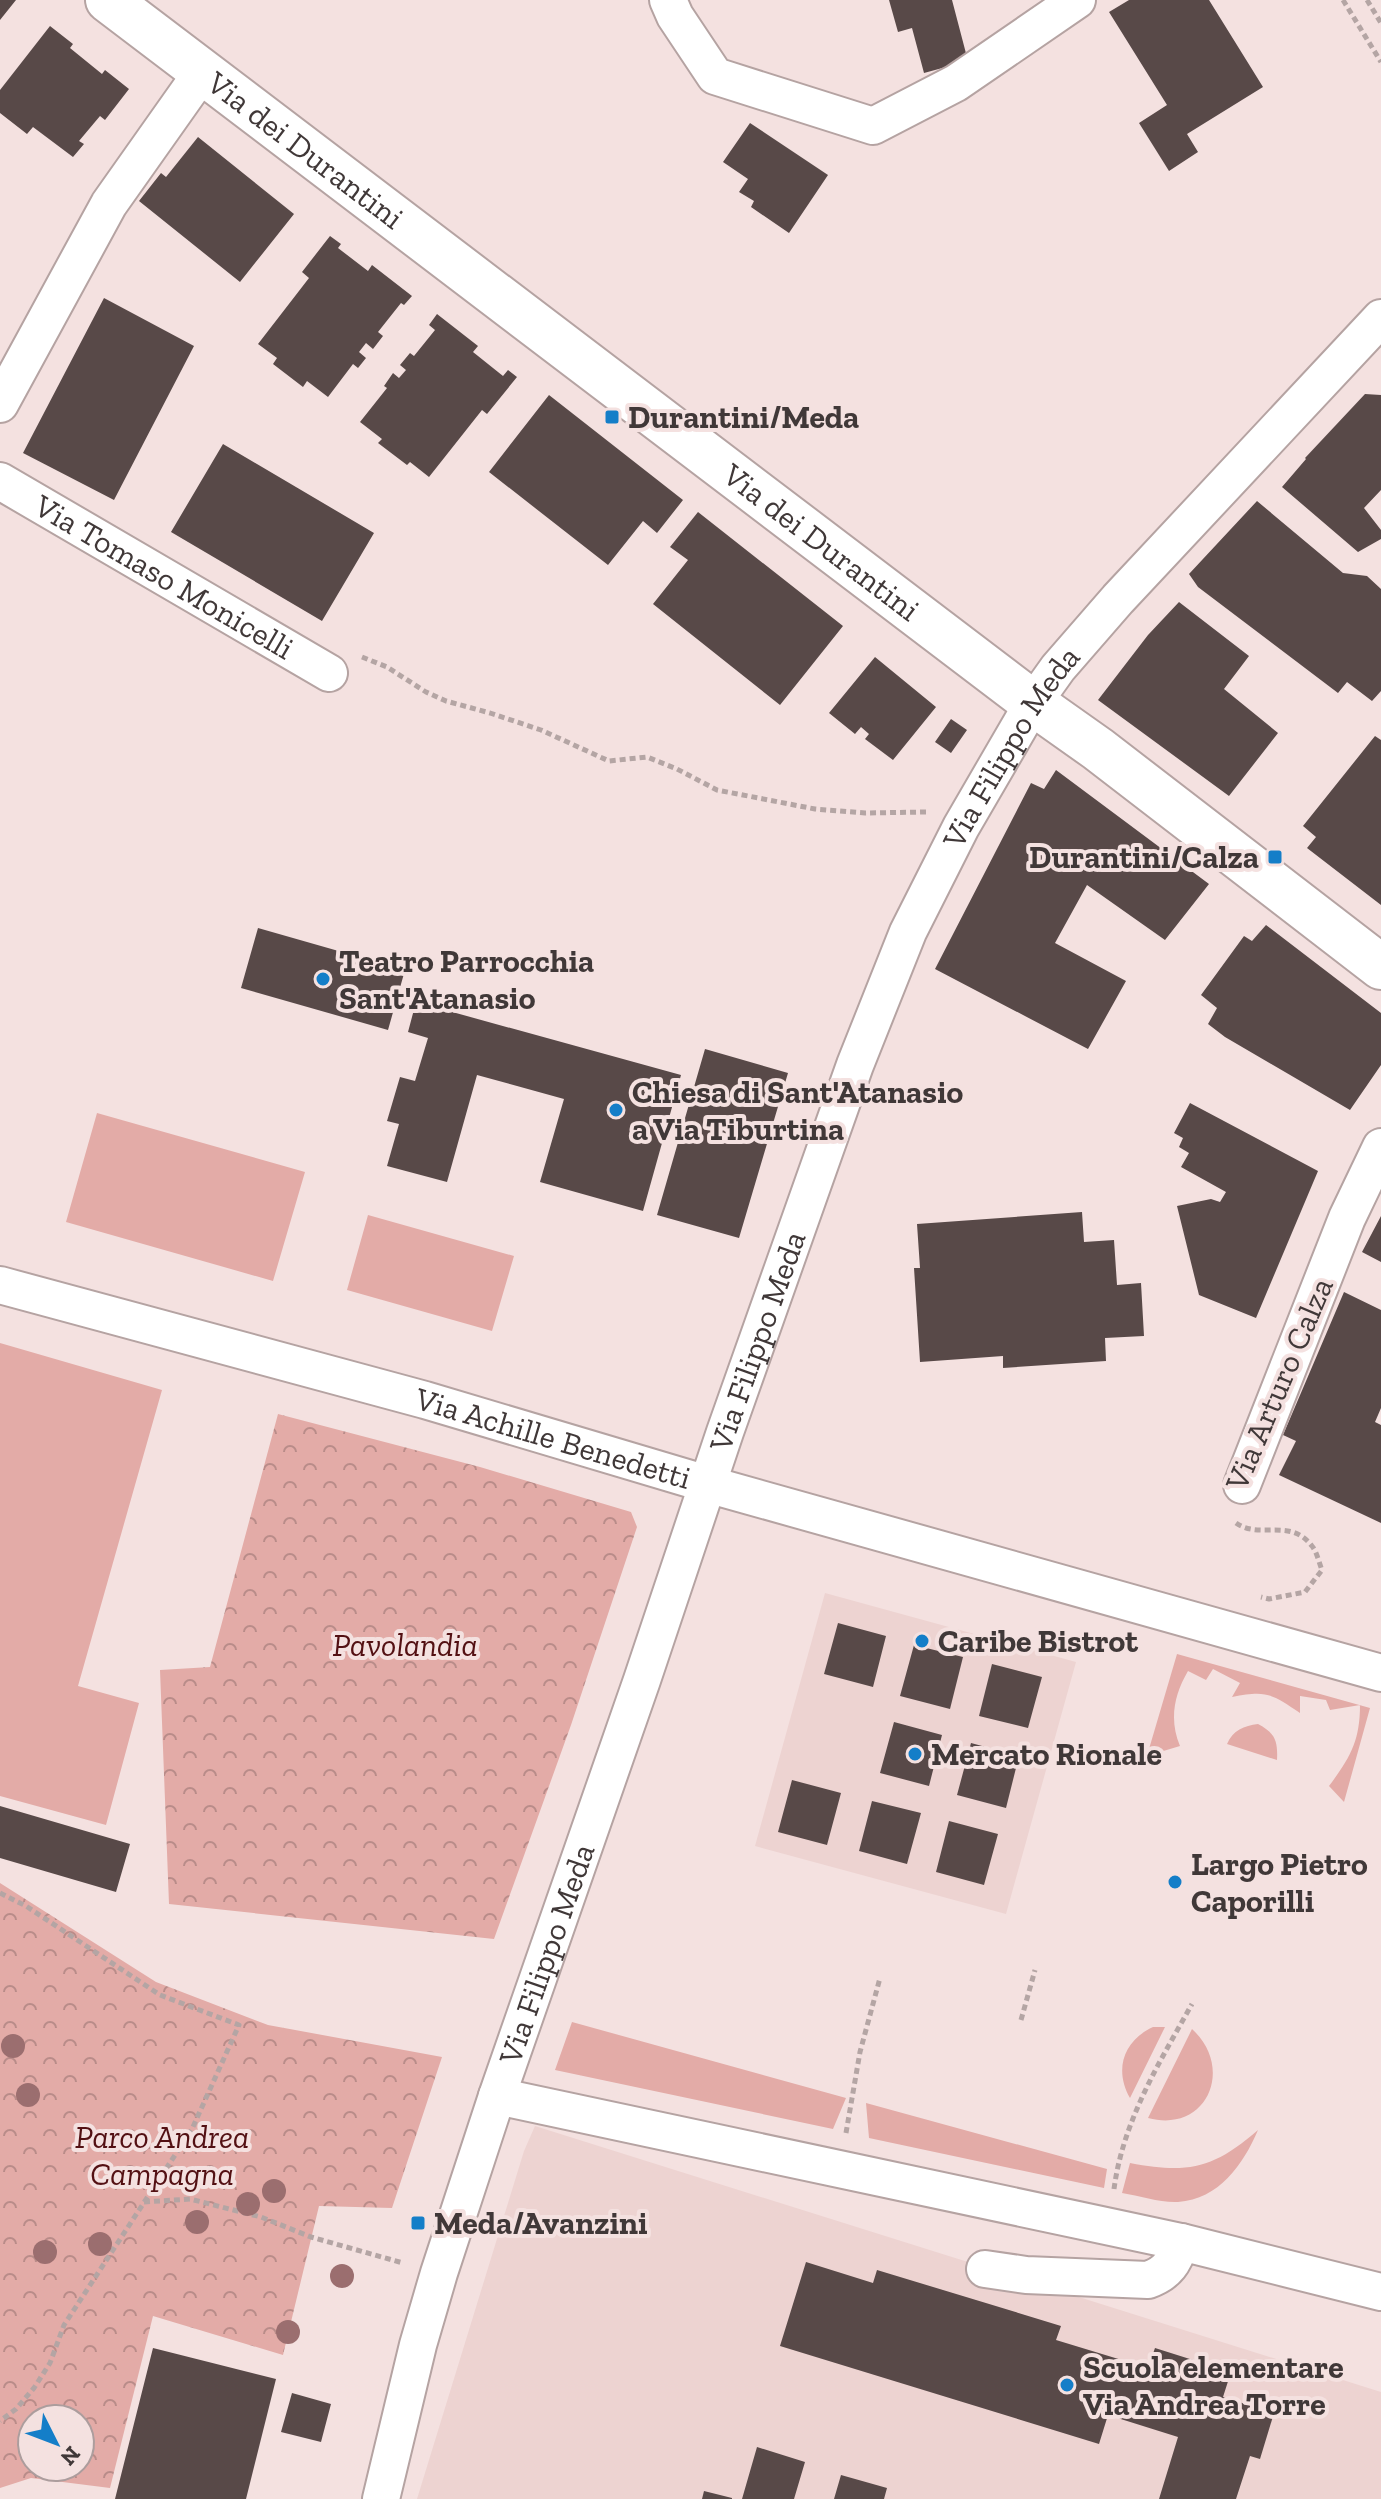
<svg xmlns="http://www.w3.org/2000/svg" width="1381" height="2499" viewBox="0 0 1381 2499" font-family="'Zilla Slab',serif">
  <style>
    .built { fill: #edd3d1 }
    .green { fill: #e3aba7 }
    .park { fill: url(#park-crowns); fill-rule: evenodd }
    .building { fill: #584948 }
    .lines { fill: none; stroke-linecap: round; stroke-linejoin: round }
    .street-casing { stroke: #b5a3a2; stroke-width: 40 }
    .secondary-casing { stroke: #b5a3a2; stroke-width: 48 }
    .path { stroke: #b4a5a4; stroke-width: 5; stroke-dasharray: 6 4; stroke-linecap: butt }
    .street { stroke: #fff; stroke-width: 36 }
    .secondary { stroke: #fff; stroke-width: 44 }
    .tree { fill: #9b6e6f }
    .poi-dot { fill: #147ec8; stroke: #f4e1e0; stroke-width: 3 }
    .labels { text-anchor: middle; stroke-width: 8; stroke-linejoin: round; paint-order: stroke }
    .street-label { font-size: 32px; fill: #403838; stroke: #f4e1e0 }
    .poi-label { font-size: 32px; font-weight: bold; fill: #403838; stroke: #f4e1e0; text-anchor: start }
    .park-label { font-size: 32px; font-style: italic; fill: #531013; stroke: #f4e1e0 }
  </style>
  <defs>
    <pattern id="park-crowns" width="20" height="18" patternUnits="userSpaceOnUse" patternTransform="scale(2)"><rect width="20" height="18" fill="#e3aba7"/><path d="M2 6a3 3 0 1 1 6 0M12 15a3 3 0 1 1 6 0" fill="none" stroke="#b98c89"/></pattern>
  </defs>
  <rect width="100%" height="100%" fill="#f4e1e0"/>
  <path class="built" d="M825,1593L1076,1662L1006,1914L755,1846Z
    M535,2126L1381,2392V2499H417L524,2151Z"/>
  <path class="green" d="M97,1113L305,1172L273,1281L66,1222Z
    M368,1215L514,1256L492,1331L347,1290Z
    M0,1343L162,1390L78,1686L139,1703L106,1825L0,1796Z
    M1177,1654L1370,1708L1344,1802L1329,1786C1350,1758 1360,1741 1360,1705L1330,1710L1326,1700L1300,1696V1713C1272,1694 1267,1690 1232,1697L1240,1683L1213,1669L1206,1680L1188,1671C1174,1695 1169,1720 1180,1746L1160,1752L1149,1749Z
    M1258,1724C1275,1733 1278,1741 1277,1760L1227,1744C1233,1730 1244,1726 1258,1724Z
    M572,2022L846,2098L833,2129L555,2070Z
    M1153,2027H1165L1130,2098C1114,2070 1123,2041 1153,2027Z
    M1192,2029C1235,2068 1207,2134 1148,2118Z
    M866,2103L1107,2169L1104,2188L869,2138Z
    M1258,2130C1243,2165 1219,2199 1178,2202C1161,2203 1140,2196 1122,2193L1130,2163C1188,2174 1213,2169 1258,2130Z"/>
  <path class="park" d="M278,1414L480,1467L631,1512L637,1527L571,1725L494,1939L169,1904L160,1670L210,1667Z
    M0,1883L156,1982L268,2025L442,2057L392,2208L319,2206L283,2355L153,2316L110,2488L31,2478L0,2488ZM32,2419H80V2467H32Z"/>
  <path class="building" d="M0,0H16L0,20Z
    M889,0H952L968,61L924,73L912,28L898,32Z
    M1129,0H1209L1263,87L1187,134L1198,152L1169,171L1139,123L1167,105L1109,12Z
    M50,26L73,44L70,48L102,74L105,70L129,89L105,120L100,116L79,141L84,144L73,157L33,127L27,134L0,113V90Z
    M750,123L828,175L789,233L751,207L754,201L739,192L748,179L723,162Z
    M198,137L294,214L240,282L139,201L161,173L166,177Z
    M330,236L341,244L338,248L368,271L372,265L412,296L404,305L401,303L378,332L383,336L373,349L366,343L359,352L366,358L358,368L353,364L328,397L307,381L303,387L273,364L277,358L258,344L309,278L302,272Z
    M104,298L194,346L114,500L23,453Z
    M437,314L478,346L473,352L503,376L508,370L517,377L487,414L482,410L429,477L410,462L407,465L378,443L382,439L360,422L387,388L384,386L393,373L399,378L406,370L400,365L410,353L414,356L435,330L429,325Z
    M1365,394L1381,395V490L1364,508L1381,530V539L1358,552L1282,487L1306,459L1305,458Z
    M549,395L683,500L657,533L643,521L608,565L489,472Z
    M223,444L374,533L322,621L171,532Z
    M1257,501L1343,573L1367,576L1381,589V691L1372,701L1347,682L1338,693L1198,587L1189,574Z
    M698,512L843,626L780,705L653,604L688,560L670,547Z
    M1179,602L1249,656L1224,689L1278,733L1229,796L1098,700L1148,635Z
    M875,657L936,707L893,760L865,739L869,734L861,727L855,734L829,713Z
    M951,719L967,730L951,753L935,742Z
    M1375,736L1381,740V905L1307,848L1316,837L1303,826Z
    M1056,770L1209,884L1165,940L1087,885L1055,943L1126,981L1088,1049L935,969L1031,783L1044,789Z
    M1266,925L1381,1013V1065L1350,1110L1225,1037L1208,1024L1217,1008L1201,995L1244,936L1252,941Z
    M258,928L405,970L388,1030L241,988Z
    M416,1002L681,1075L643,1211L540,1182L564,1099L477,1075L447,1182L387,1166L399,1124L387,1121L400,1077L415,1081L428,1038L408,1032Z
    M705,1049L788,1073L739,1238L657,1215Z
    M1190,1103L1318,1171L1256,1318L1199,1295L1177,1206L1211,1199L1220,1202L1226,1192L1181,1167L1189,1153L1179,1147L1183,1138L1174,1133Z
    M1082,1212L1084,1242L1114,1240L1117,1285L1141,1283L1144,1336L1105,1338L1106,1361L1003,1368V1356L920,1362L914,1268H920L917,1224Z
    M1381,1216V1262L1362,1252Z
    M1344,1292L1381,1310V1408L1375,1422L1381,1425V1523L1279,1475L1296,1441L1283,1435Z
    M838,1623L886,1636L873,1687L824,1674Z
    M914,1645L963,1657L950,1709L900,1696Z
    M992,1664L1042,1677L1028,1728L979,1716Z
    M894,1722L942,1735L929,1786L880,1773Z
    M971,1743L1019,1756L1006,1808L957,1795Z
    M792,1780L841,1793L827,1845L778,1832Z
    M872,1801L921,1813L907,1864L859,1851Z
    M0,1806L130,1844L116,1892L0,1858Z
    M949,1821L998,1834L984,1885L936,1872Z
    M806,2262L873,2283L877,2270L976,2300L1061,2326L1056,2340L1148,2368L1155,2348L1231,2372L1223,2397L1274,2413L1260,2459L1250,2456L1236,2499H1159L1178,2437L1108,2415L1099,2444L780,2346Z
    M153,2348L276,2379L246,2499H115Z
    M292,2393L331,2404L321,2442L281,2432Z
    M757,2447L805,2462L794,2499H742Z
    M841,2475L887,2488L884,2499H834Z
    M704,2491L732,2498V2499H702Z"/>
  <g class="lines">
    <g class="street-casing">
      <g id="street">
        <path d="M668,0L675,16L715,76L873,126L956,83L1077,0"/>
        <path d="M0,404L109,204L203,71"/>
        <path id="s1" d="M0,481L329,673"/>
        <path id="s2" d="M0,1285L425,1400L707,1484L1381,1673"/>
        <path d="M1242,1485L1347,1218L1381,1147"/>
        <path d="M497,2096L1181,2242L1381,2292"/>
        <path d="M985,2269L1026,2275L1148,2280C1168,2273 1174,2262 1181,2242"/>
        <path id="s3" d="M381,2499L418,2345L439,2273L497,2096L642,1680L725,1432L855,1065L908,932L961,827L1033,703L1058,668L1118,599L1381,318"/>
      </g>
    </g>
    <g class="secondary-casing">
      <g id="secondary">
        <path id="s4" d="M108,0L1033,703L1098,749L1381,967"/>
      </g>
    </g>
    <path class="path" d="M1343,0L1381,62
      M1367,0L1381,23
      M362,657L387,667L426,692L446,701L490,713L541,730L609,761L647,757L677,769L717,790L815,809L865,813L926,812
      M1236,1523C1260,1540 1290,1517 1312,1546C1317,1552 1319,1563 1322,1570L1305,1592L1269,1599L1261,1597
      M0,1893L26,1906L160,1995L239,2025L192,2129L64,2325L50,2363L34,2388L16,2409L0,2421
      M1021,2020L1035,1970
      M846,2133L860,2052L880,1978
      M1114,2189C1123,2121 1159,2063 1192,2004
      M144,2202L190,2199L261,2217L311,2237L403,2263"/>
    <use href="#street" class="street"/>
    <use href="#secondary" class="secondary"/>
  </g>
  <g class="tree">
    <circle cx="13" cy="2046" r="12"/>
    <circle cx="28" cy="2095" r="12"/>
    <circle cx="274" cy="2191" r="12"/>
    <circle cx="248" cy="2204" r="12"/>
    <circle cx="197" cy="2222" r="12"/>
    <circle cx="100" cy="2244" r="12"/>
    <circle cx="45" cy="2252" r="12"/>
    <circle cx="342" cy="2276" r="12"/>
    <circle cx="288" cy="2332" r="12"/>
  </g>
  <g class="poi-dot">
    <rect x="604" y="409" width="16" height="16" rx="4"/>
    <rect x="1267" y="849" width="16" height="16" rx="4"/>
    <circle cx="323" cy="979" r="8"/>
    <circle cx="616" cy="1110" r="8"/>
    <circle cx="922" cy="1641" r="8"/>
    <circle cx="915" cy="1754" r="8"/>
    <circle cx="1175" cy="1882" r="8"/>
    <rect x="410" y="2215" width="16" height="16" rx="4"/>
    <circle cx="1067" cy="2385" r="8"/>
  </g>
  <g class="labels">
    <g class="street-label">
      <text dy="11" stroke="none"><textPath href="#s4" startOffset="248">Via dei Durantini</textPath></text>
      <text dy="11" stroke="none"><textPath href="#s4" startOffset="896">Via dei Durantini</textPath></text>
      <text dy="11" stroke="none"><textPath href="#s1" startOffset="190">Via Tomaso Monicelli</textPath></text>
      <text dy="11" stroke="none"><textPath href="#s3" startOffset="1866">Via Filippo Meda</textPath></text>
      <text dy="11" stroke="none"><textPath href="#s3" startOffset="1218">Via Filippo Meda</textPath></text>
      <text transform="translate(1279 1384) rotate(-67)" y="11">Via Arturo Calza</text>
      <text dy="11" stroke="none"><textPath href="#s2" startOffset="574">Via Achille Benedetti</textPath></text>
      <text dy="11" stroke="none"><textPath href="#s3" startOffset="570">Via Filippo Meda</textPath></text>
    </g>
    <g class="poi-label">
      <text x="628" y="428">Durantini/Meda</text>
      <text x="1259" y="868" text-anchor="end">Durantini/Calza</text>
      <text x="339" y="972">Teatro Parrocchia<tspan x="339" dy="37">Sant'Atanasio</tspan></text>
      <text x="632" y="1103">Chiesa di Sant'Atanasio<tspan x="632" dy="37">a Via Tiburtina</tspan></text>
      <text x="938" y="1652">Caribe Bistrot</text>
      <text x="931" y="1765">Mercato Rionale</text>
      <text x="1191" y="1875">Largo Pietro<tspan x="1191" dy="37">Caporilli</tspan></text>
      <text x="434" y="2234">Meda/Avanzini</text>
      <text x="1083" y="2378">Scuola elementare<tspan x="1083" dy="37">Via Andrea Torre</tspan></text>
    </g>
    <g class="park-label">
      <text x="405" y="1656">Pavolandia</text>
      <text x="162" y="2148">Parco Andrea<tspan x="162" dy="37">Campagna</tspan></text>
    </g>
  </g>
  <g transform="translate(56 2443) rotate(132)"><circle r="38" fill="#f4e1e0" stroke="#ac9d9d" stroke-width="2"/>
  <path d="M0-6L14 30L0 20L-14 30Z" fill="#147ec8"/>
  <text y="-12" font-size="22" font-weight="bold" text-anchor="middle" fill="#403838">N</text>
  </g>
</svg>
